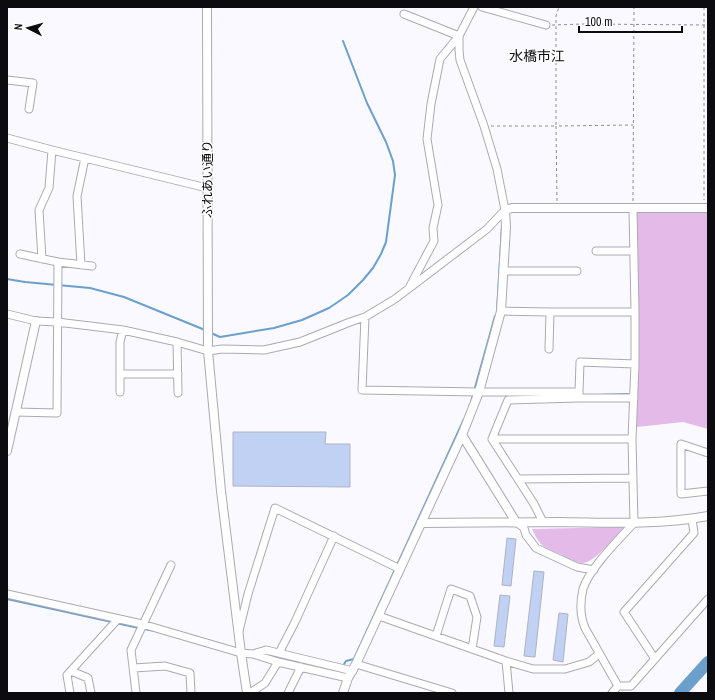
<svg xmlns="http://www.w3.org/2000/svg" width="715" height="700" viewBox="0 0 715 700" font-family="'Archivo Narrow','Noto Sans JP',sans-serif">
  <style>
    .green { fill: #e4bbe8 }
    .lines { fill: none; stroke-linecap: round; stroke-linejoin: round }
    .stream { stroke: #6ba0cd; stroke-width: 2 }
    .river { stroke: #6ba0cd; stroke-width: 12 }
    .building { fill: #c0d1f4; stroke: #aeb4bf }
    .minor-casing { stroke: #aaaab6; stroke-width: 9 }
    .tertiary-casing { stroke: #aaaab6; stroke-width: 10 }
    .path { stroke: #8e8e93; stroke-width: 1; stroke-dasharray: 3 3; stroke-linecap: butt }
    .minor { stroke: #fff; stroke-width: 7 }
    .tertiary { stroke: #fff; stroke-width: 8 }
    .labels { text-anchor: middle; stroke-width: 3; stroke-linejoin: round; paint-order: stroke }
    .street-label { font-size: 13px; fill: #0c0c10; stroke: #fff }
    .neighbourhood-label { font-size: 14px; fill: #0c0c10; stroke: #fff }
  </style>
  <rect width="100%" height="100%" fill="#f9f9ff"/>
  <path class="green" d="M633,208L708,209V429L683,422L637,427Z
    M624,527C616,535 596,562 583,563C575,563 567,558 560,554C543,546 541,548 532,529Z"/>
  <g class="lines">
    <path class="stream" d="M7,279L25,282L90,288L124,297L205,330
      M497,312L502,225
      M211,333L220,337L274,328L302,320L329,308L348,295L363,280L373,268L381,254L386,242L395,175L393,161L386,142L367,103L343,41
      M599,395L628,394
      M471,402L495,316
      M7,599L112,622
      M116,623L139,628
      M144,629L155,631
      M269,656L340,672L341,670
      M343,666L346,661L354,659L464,419"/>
    <path class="river" d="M680,693L708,662"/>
  </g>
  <path class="building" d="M233,432H326L325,444H350V487L233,486Z
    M507,538L516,539L511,586L502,585Z
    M534,571L544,572L535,657L524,656Z
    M500,595L510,596L504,647L494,646Z
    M559,613L568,614L563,662L553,660Z"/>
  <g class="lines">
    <g class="minor-casing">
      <path id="minor" d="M482,7L546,25
        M404,14L459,36L440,59L431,104L427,139L438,205L433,228L434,241L410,286
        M7,80L33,83L29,109
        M7,138L52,150L207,188
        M596,251H634
        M20,254L58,262L92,266
        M42,259L39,210L49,188L52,150
        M81,265L77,196L85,158
        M503,271H577
        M501,311L550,312H635
        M7,314L36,321L57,322L123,330L177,342L208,351L222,349L264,350L300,342L350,322L365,317L395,299L487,229L505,210L497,169L484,126L460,60L459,50V36L474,7
        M365,317L362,390L479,392H579V398H634
        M177,342L178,393
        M549,349L550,312
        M120,374H178
        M120,392V342L123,330
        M579,392L580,362L635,364
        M15,412L57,413L58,262
        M492,439H632
        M492,439L508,400L579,398
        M492,439L534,504L543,522
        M708,453L681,444V494L708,491
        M518,479L633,478
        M516,522L524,528L526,535L536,548L577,567L594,570
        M7,594L142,624L241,653L253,654L278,662L348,678
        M379,616L506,661L533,669H565L589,662L599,654
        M239,631L248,594L275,508L400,569
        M436,636L451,589L470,596L477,617L472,649
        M279,653L295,622L334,536
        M253,654L266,650L353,671
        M655,659L624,612L694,533L692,519
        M506,661L509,693
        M356,664L452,693
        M134,668L165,666L190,673L191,693
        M71,671L88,678L91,693
        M618,686L585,628C580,616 580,602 583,589C589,569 619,539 634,523L632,439L635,364V312L633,208
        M618,686H631L708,599
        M70,693L67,675L118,619
        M136,693L131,650L171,565
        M250,693L265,683L278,662
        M288,693L301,667
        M612,693L618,686"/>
    </g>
    <g class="tertiary-casing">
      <path id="tertiary" d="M207,7L208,351L221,491L241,653L247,693
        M462,435L516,522
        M7,451L36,321
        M421,523C467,523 514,522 561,522C610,523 660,525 708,516
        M343,693L348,678L356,664L462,435L479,392L501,311L506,227L505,210L512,208H708"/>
    </g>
    <path class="path" d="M704,7V200
      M552,25L584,24L708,25
      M491,126H556V16L559,7
      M557,201L556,126L633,125
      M633,201L634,7"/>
    <use href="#minor" class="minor"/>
    <use href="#tertiary" class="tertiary"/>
  </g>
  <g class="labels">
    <g class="street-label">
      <text transform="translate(207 179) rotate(-90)" y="5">ふれあい通り</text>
    </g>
    <g class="neighbourhood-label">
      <text x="537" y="61">水橋市江</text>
    </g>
  </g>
  <rect width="715" height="700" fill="none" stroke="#0c0c10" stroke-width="16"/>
  <g transform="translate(28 28) rotate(276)" stroke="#ffffff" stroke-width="3" paint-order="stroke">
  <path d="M0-3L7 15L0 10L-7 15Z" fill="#0c0c10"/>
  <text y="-6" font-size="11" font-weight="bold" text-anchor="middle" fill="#0c0c10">N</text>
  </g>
  <path d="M579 26v6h103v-6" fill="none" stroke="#0c0c10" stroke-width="2"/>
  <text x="585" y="26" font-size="12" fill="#0c0c10" stroke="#ffffff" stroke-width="3" paint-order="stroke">100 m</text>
</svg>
